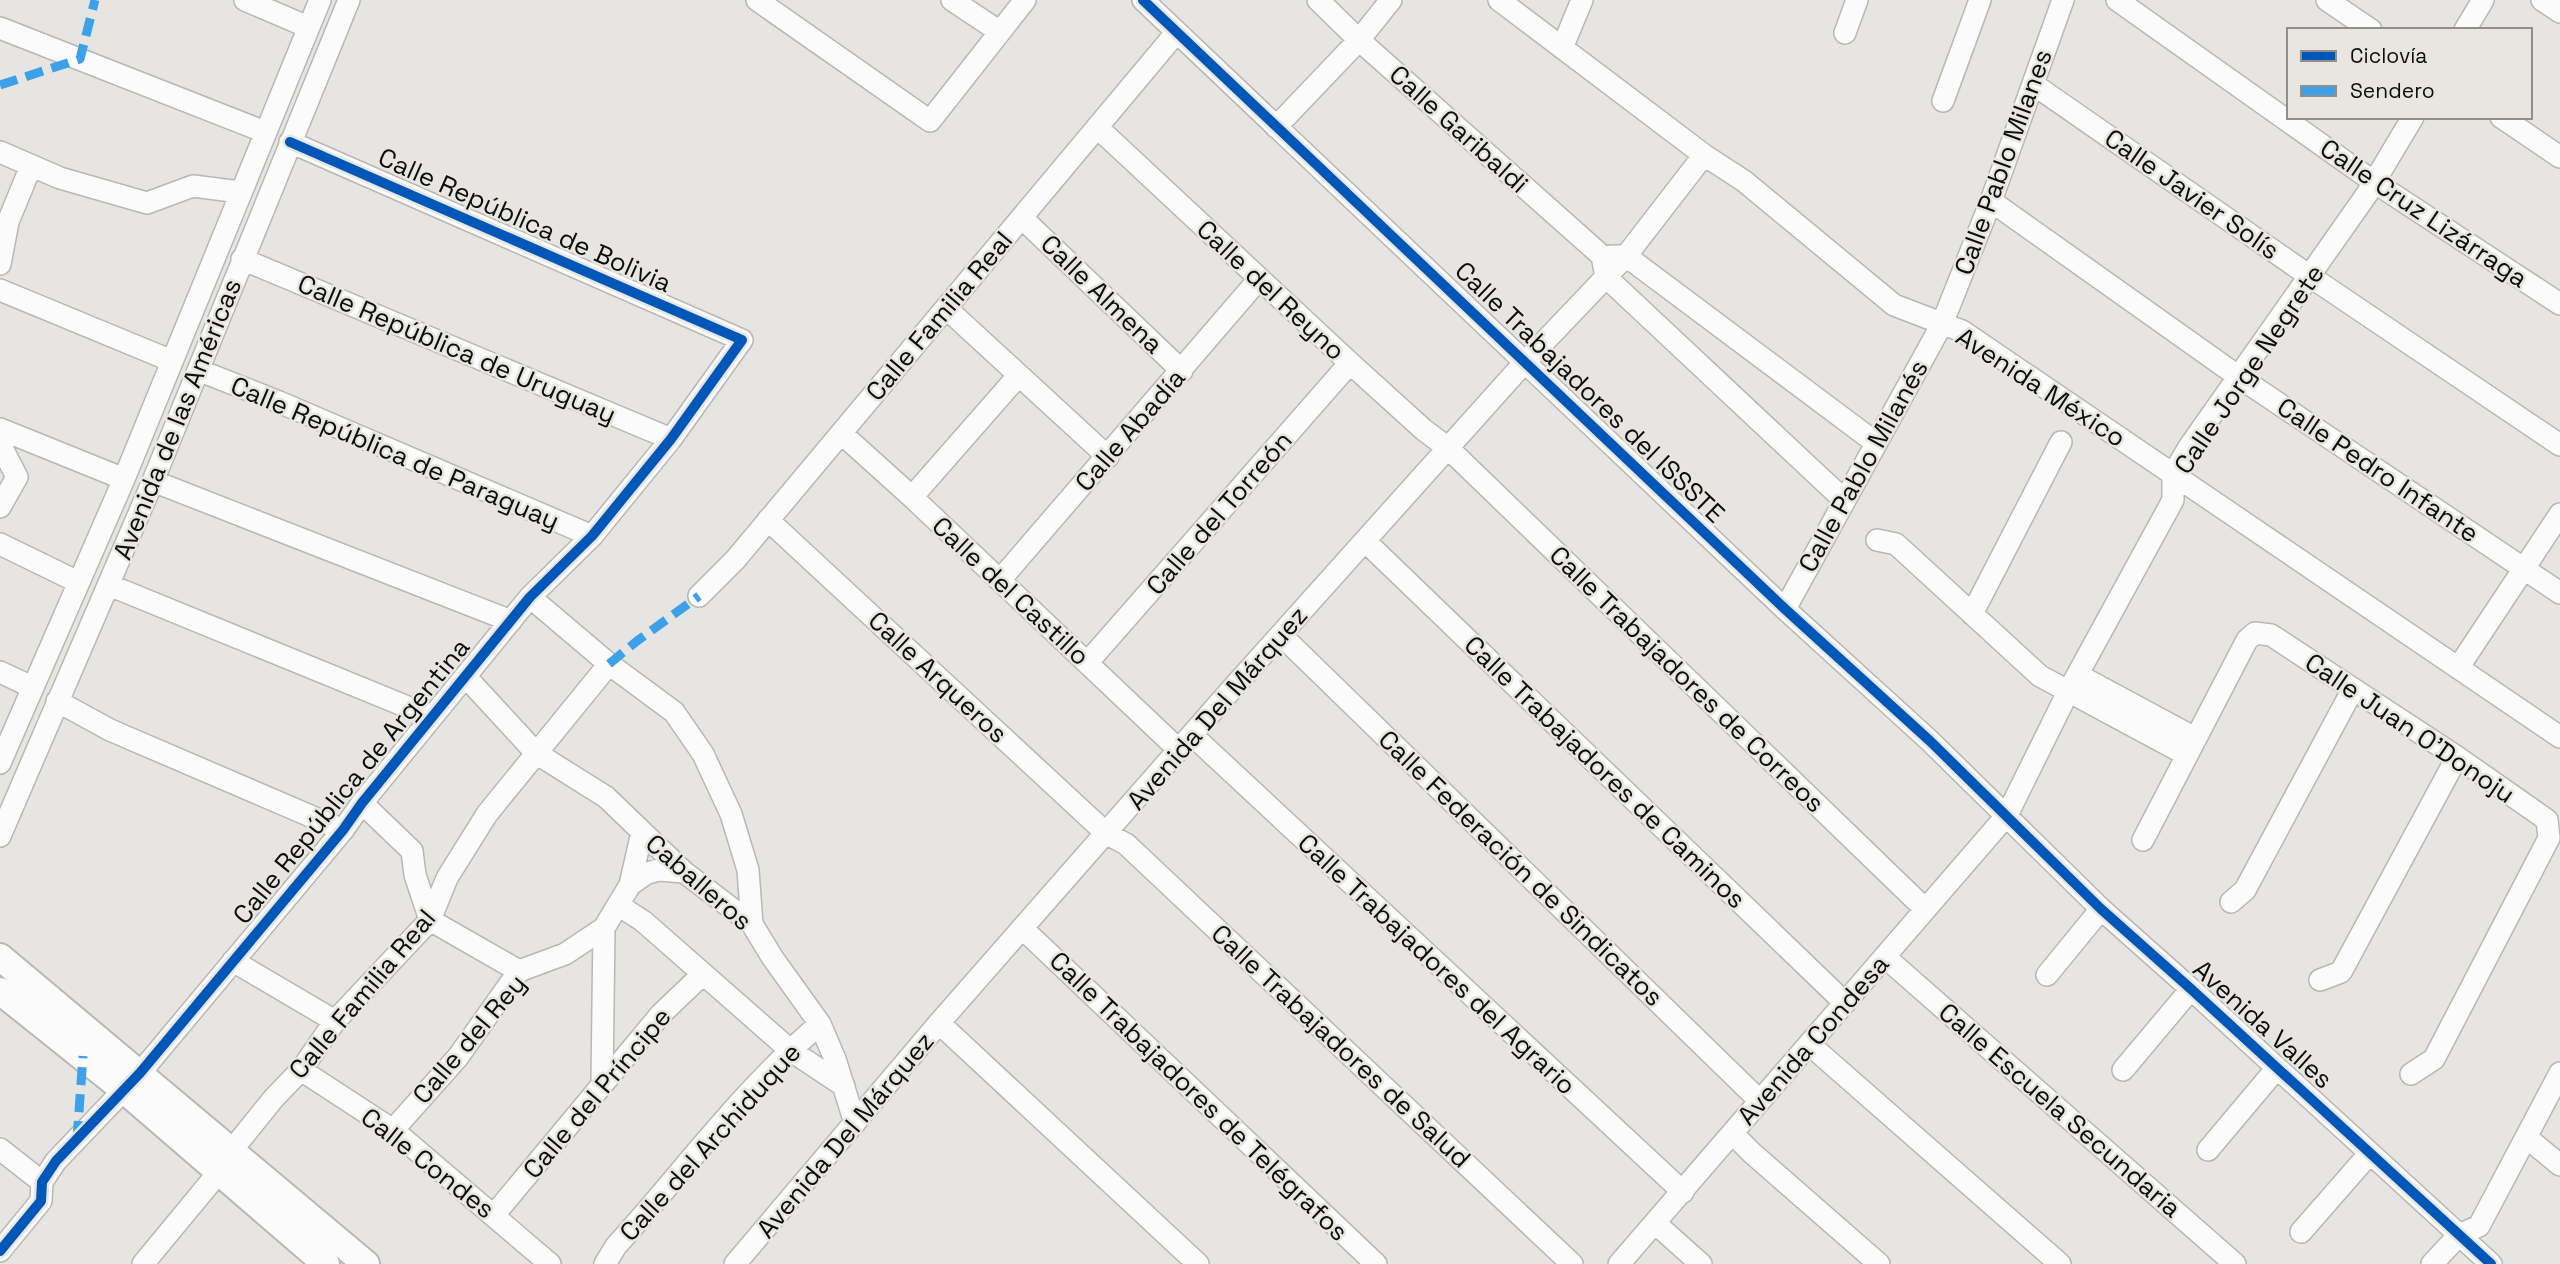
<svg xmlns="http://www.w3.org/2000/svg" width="2560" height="1264" viewBox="0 0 2560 1264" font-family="'Space Grotesk',sans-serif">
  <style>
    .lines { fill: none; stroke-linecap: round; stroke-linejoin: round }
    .minor-casing { stroke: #b8b7b4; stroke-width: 24 }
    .major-casing { stroke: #b8b7b4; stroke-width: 30 }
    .minor { stroke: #fbfbfb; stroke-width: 21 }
    .major { stroke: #fbfbfb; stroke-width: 26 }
    .quiet { stroke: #3ca1e9; stroke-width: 9; stroke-dasharray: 18 9; stroke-linecap: butt }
    .cycleway-casing { stroke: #e8e6e1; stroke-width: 15 }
    .cycleway { stroke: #0057b8; stroke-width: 10 }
    .labels { text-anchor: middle; stroke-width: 5; stroke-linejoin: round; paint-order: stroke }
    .street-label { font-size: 26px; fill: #0d0d0b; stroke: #e8e6e1 }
  </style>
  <rect width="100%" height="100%" fill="#e7e5e2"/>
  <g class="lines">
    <g class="minor-casing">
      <path id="minor" d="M245,0L308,27
        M757,0L930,121L1025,0
        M952,0L1000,32
        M1143,0L1785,609L1930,741L2101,909L2191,989L2491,1264
        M1318,0L1359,40L1602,256L1606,277L1844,500
        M1499,0L1704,155L1744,181L1894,305L1962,331L2560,737
        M2117,0L2374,182L2560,304
        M2327,0L2371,30
        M2542,0L2560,12
        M0,28L265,132
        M2465,30L2483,0
        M1845,33L1857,0
        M1562,48L1582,0
        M2033,84L2311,277L2560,445
        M1943,101L1980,0
        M2501,117L2560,157
        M1097,127L1350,363L1424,430L1448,448L1925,909
        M1276,127L1359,40L1391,0
        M0,152L60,178L147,203L193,186L240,192
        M1991,201L2239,377L2560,593
        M1022,218L1182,371
        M1611,256H1626L1876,443
        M242,259L671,439
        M0,264L8,222L31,166
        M0,290L172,361
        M946,308L1108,457
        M198,370L279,402L592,536
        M0,429L124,479
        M841,433L912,497L1179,750
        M0,444L17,477L0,507
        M153,481L511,621
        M912,497L1019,375
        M768,520L1107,834L1126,844L1572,1264
        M1877,540L1896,544L2040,676L2187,755
        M1365,541L1845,1003
        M0,544L78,582
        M1000,580L1259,279
        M109,585L432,717
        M699,596L735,560L1176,33
        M530,597L609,664L674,712L703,754L731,814L748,870L752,924
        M1785,609L1942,324L1991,201L2063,0
        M1972,614L2061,442
        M1281,635L1760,1101
        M1087,663L1350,363
        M2458,668L2560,514
        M0,672L32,687
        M2078,675L2195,738
        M466,677L536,753L606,797L684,872L752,924L772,957L820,1024L835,1059L855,1123
        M57,701L110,730L343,830
        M1192,735L1683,1192
        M0,763L124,479L320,0
        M362,803L412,851L415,875L430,920L519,971
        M0,836L153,481L349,0
        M2143,840L2247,640L2255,633L2271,635L2457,757L2547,820L2549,838L2434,1059L2411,1074
        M630,885L642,832
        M2231,902L2245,890L2353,689
        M618,905L643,921L790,1050L844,1086
        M1022,928L1376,1264
        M1885,957L2235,1264
        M233,961L335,1021
        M2047,975L2101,909
        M2320,980L2341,972L2457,757
        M939,1023L1198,1264
        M1809,1044L2060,1264
        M301,1070L393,1130L550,1264
        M2123,1070L2191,989
        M602,1083L604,928
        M393,1130L458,1057L519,971L565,954L604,928L630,885L647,873L659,870L684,872
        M1733,1134L1752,1153L1879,1264
        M2526,1137L2560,1165
        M0,1149L42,1182
        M2208,1150L2277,1068
        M494,1215L661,1014L703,974
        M1655,1223L1701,1264
        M2301,1232L2370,1153
        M0,1251L41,1201L42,1182L56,1161L140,1073L343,830L362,803L530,597L592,536L671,439L742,340L290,142
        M143,1264L219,1172L232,1150L274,1098L301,1070L335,1021L430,920L447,878L487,814L609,664
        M605,1264L616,1246C683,1172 743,1089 820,1024
        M735,1264L939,1023L1231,690L1525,362L1626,256L1704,155
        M1619,1264L2007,815L2068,692L2173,500V474L2189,447L2367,194L2413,117
        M2432,1264L2459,1235L2479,1226L2560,1073"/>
    </g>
    <g class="major-casing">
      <path id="major" d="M0,957L366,1264
        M0,991L124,1090L326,1264"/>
    </g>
    <use href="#minor" class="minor"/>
    <use href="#major" class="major"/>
    <path class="quiet" d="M0,85L80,59L95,0
      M609,664L637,641L699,596
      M77,1139L83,1056"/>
    <g class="cycleway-casing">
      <path id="cycleway" d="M1143,0L1785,609L1930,741L2101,909L2191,989L2491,1264
        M0,1251L41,1201L42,1182L56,1161L140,1073L343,830L362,803L530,597L592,536L671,439L742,340L290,142"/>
    </g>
    <use href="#cycleway" class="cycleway"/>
  </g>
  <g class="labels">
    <g class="street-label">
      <text transform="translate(1459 129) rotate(42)" y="9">Calle Garibaldi</text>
      <text transform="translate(2003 162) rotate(-70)" y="9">Calle Pablo Milanes</text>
      <text transform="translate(2192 194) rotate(35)" y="9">Calle Javier Solís</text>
      <text transform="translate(2424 213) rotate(34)" y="9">Calle Cruz Lizárraga</text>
      <text transform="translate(525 220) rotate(24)" y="9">Calle República de Bolivia</text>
      <text transform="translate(1271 290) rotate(43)" y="9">Calle del Reyno</text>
      <text transform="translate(1102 294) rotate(44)" y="9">Calle Almena</text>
      <text transform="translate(939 316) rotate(-50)" y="9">Calle Familia Real</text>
      <text transform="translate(457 349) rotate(23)" y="9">Calle República de Uruguay</text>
      <text transform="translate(2249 369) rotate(-56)" y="9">Calle Jorge Negrete</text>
      <text transform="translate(2041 387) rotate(33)" y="9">Avenida México</text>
      <text transform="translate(1590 392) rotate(44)" y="9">Calle Trabajadores del ISSSTE</text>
      <text transform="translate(177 419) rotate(-68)" y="9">Avenida de las Américas</text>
      <text transform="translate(1130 430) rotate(-49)" y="9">Calle Abadía</text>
      <text transform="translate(395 453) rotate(23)" y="9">Calle República de Paraguay</text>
      <text transform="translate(1863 466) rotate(-61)" y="9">Calle Pablo Milanés</text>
      <text transform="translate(2378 470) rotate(34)" y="9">Calle Pedro Infante</text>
      <text transform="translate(1219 513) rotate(-49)" y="9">Calle del Torreón</text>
      <text transform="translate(1011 591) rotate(43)" y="9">Calle del Castillo</text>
      <text transform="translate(938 677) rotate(43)" y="9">Calle Arqueros</text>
      <text transform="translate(1687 679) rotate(44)" y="9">Calle Trabajadores de Correos</text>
      <text transform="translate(1217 708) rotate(-49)" y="9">Avenida Del Márquez</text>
      <text transform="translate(2410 728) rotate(34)" y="9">Calle Juan O'Donoju</text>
      <text transform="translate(1605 772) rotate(44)" y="9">Calle Trabajadores de Caminos</text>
      <text transform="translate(351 781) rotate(-51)" y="9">Calle República de Argentina</text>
      <text transform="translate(1521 868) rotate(44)" y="9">Calle Federación de Sindicatos</text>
      <text transform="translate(699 882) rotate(41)" y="9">Caballeros</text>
      <text transform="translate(1437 964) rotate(43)" y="9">Calle Trabajadores del Agrario</text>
      <text transform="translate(362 994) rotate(-50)" y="9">Calle Familia Real</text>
      <text transform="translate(2263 1024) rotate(42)" y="9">Avenida Valles</text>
      <text transform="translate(469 1039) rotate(-50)" y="9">Calle del Rey</text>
      <text transform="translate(1813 1040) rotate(-49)" y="9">Avenida Condesa</text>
      <text transform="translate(1341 1046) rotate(43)" y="9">Calle Trabajadores de Salud</text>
      <text transform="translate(597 1093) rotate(-50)" y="9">Calle del Príncipe</text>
      <text transform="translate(1199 1096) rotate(44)" y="9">Calle Trabajadores de Telégrafos</text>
      <text transform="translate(2060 1110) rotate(41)" y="9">Calle Escuela Secundaria</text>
      <text transform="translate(845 1135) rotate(-50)" y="9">Avenida Del Márquez</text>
      <text transform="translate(710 1142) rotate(-48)" y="9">Calle del Archiduque</text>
      <text transform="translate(428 1163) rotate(38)" y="9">Calle Condes</text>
    </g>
  </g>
  <rect x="2287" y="28" width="245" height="91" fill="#e8e6e1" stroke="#908f8b" stroke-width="2"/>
  <rect x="2301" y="51" width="35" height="10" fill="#0057b8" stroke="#908f8b" stroke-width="2"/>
  <text x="2350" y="63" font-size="21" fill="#0d0d0b">Ciclovía</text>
  <rect x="2301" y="86" width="35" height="10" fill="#3ca1e9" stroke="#908f8b" stroke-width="2"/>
  <text x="2350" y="98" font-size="21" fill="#0d0d0b">Sendero</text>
</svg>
